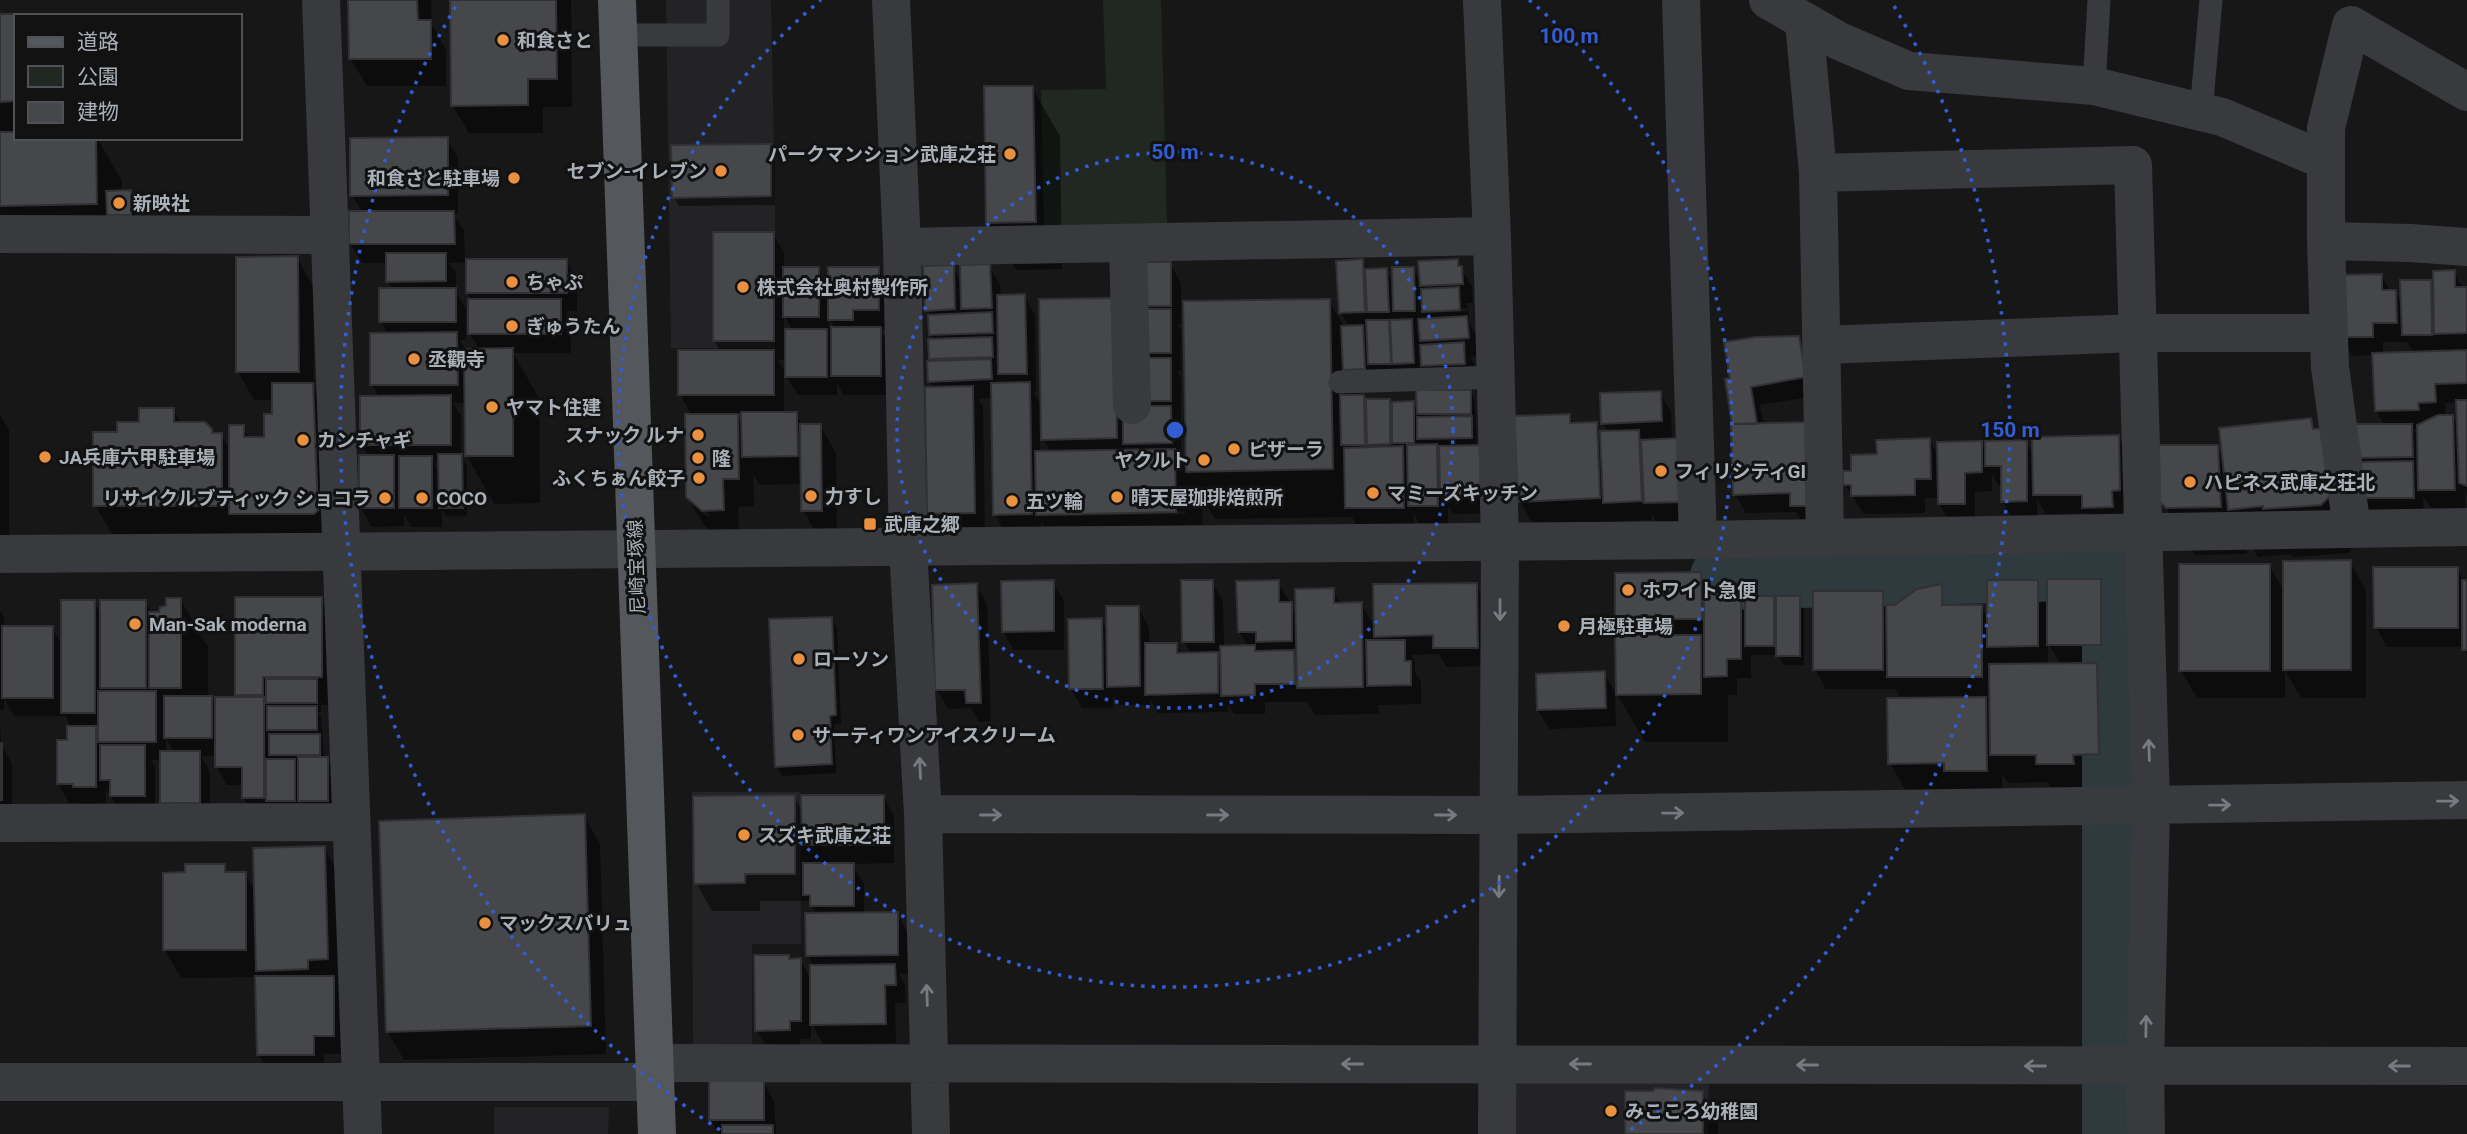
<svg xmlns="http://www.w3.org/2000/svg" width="2467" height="1134" viewBox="0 0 2467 1134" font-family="Roboto,'Noto Sans JP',sans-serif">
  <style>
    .built { fill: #232325 }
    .green { fill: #212821 }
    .shadow { fill: #0007; fill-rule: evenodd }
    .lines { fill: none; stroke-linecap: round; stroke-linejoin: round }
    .river { stroke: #2f3a3e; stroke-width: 66 }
    .building { fill: #46474b; stroke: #313134; stroke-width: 2 }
    .service { stroke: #383a3d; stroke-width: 23 }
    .minor { stroke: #383a3d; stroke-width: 38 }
    .tertiary { stroke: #383a3d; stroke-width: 38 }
    .primary { stroke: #54575c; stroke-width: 38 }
    .oneway { stroke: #767b81 }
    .ring { fill: none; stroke: #325dd3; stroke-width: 3.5; stroke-dasharray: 3.5 7 }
    .poi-dot { fill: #e9913e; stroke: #121213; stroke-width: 2.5 }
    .labels { text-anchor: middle; stroke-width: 6; stroke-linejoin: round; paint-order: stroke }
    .poi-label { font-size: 19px; font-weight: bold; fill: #a9b0b8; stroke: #121213; text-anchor: start }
    .street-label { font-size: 19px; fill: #a9b0b8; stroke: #121213 }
    .centre { fill: #325dd3; stroke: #121213; stroke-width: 3.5 }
    .ring-label { font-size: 21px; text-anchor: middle; font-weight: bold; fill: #325dd3; stroke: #121213; stroke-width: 6; stroke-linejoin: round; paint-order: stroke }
  </style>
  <rect width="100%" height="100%" fill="#171718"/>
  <path class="built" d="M666,0H771L775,201V348H671Z
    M692,792H800L801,944H752V1048H693Z
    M1520,1081H1709L1708,1134H1514L1513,1089Z
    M494,1107H609L608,1134H494Z"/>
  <path class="green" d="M1103,0H1161L1167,225L1044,226L1041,90L1106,89Z"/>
  <path class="shadow" d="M350,0H431L432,25L446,50V86H367L350,58Z
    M452,0H571L572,107H543V133H469L452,105Z
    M0,16H16V138H97L122,181V192L130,191L135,200V224L124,252L0,253Z
    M1032,88L1060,136L1062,269L1016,270L988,222Z
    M447,139L458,158V214H454L464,231L465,261L566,260L577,280V311H566L571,320V353H513L539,398L540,503L494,504L467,456L466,403H453L461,416V456L467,465V516H446L442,510V527H411L404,514V526L372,527L361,508L369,457L362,445L379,397L372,385L388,334L381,322L393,290L388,281V263H362L351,244V212H362L352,195ZM468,262V293L472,301L470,334L480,350L466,351L460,340H466V309L456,292V273L449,263ZM434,463H440V474Z
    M770,146L775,155V205L679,206L674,197Z
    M773,234L784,253V269H818L830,289L878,268L889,288V329H880L891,347V395H844L837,384V395H798L784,372V414H796L803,426L820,425L836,453L837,538H819L803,510L802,484L760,485L753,474L754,506L738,507L739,538H720L704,525L687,497L692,416L680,394L721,352L714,341ZM784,315L793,331H784ZM829,318L835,328H829ZM778,360H787V375ZM735,413H743V427ZM701,506L710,516L709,517L701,512Z
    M297,258L313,286L314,390L339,433L345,559L123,553L95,505L119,434L173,410L181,423L210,430L213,435H221L231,451L243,427L249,438H265L274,416V400H254L238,372Z
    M1362,261L1368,271L1386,270L1394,283L1413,268L1422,284L1457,261L1472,287L1473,303H1466L1469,308V323L1477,337L1479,356L1471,357L1474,363L1475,383L1434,385L1424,366V382L1358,388V396H1363L1366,401H1389L1394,409L1413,403L1419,413L1470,391L1475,401L1476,422H1474L1476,427L1477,447L1492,513L1453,514L1448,505V524L1420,525L1414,514V526L1358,527L1352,517L1215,519L1202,497L1203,560L1065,562L1041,521L1042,533L1006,534L995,514L993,398L978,399L983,407L985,532H940L929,513L934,389L929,381L934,340L931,335L930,315L927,310L953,267L962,284L989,266L1000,285L1001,296H1024L1035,315L1036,392H1033L1043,408L1144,306L1170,264L1181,283V324H1178L1181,330V371H1177L1181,378V419H1177L1181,427V461L1187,473L1185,303L1329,301L1345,328L1349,327L1341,313ZM1468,308L1469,311L1431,313V310ZM1416,329H1421L1422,340ZM1040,434L1049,449L1051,453H1040ZM1185,511V514L1062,516V513Z
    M2454,272L2463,289H2467V494L2465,490V508H2431L2423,496L2424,516L2369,517L2357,458L2385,426L2376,411L2374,355L2352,356L2341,337L2381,275L2391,292H2395L2403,305L2430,281L2435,290ZM2383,342H2407L2414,353L2383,354ZM2458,402L2459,427L2452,417H2446L2445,403ZM2413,429H2419V438Z
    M1798,338L1809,357L1816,396L1760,405L1764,425L1822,524L1803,525L1796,512L1746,513L1735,494L1732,379Z
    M1660,393L1671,412L1672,440L1705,488L1673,551L1651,513L1652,520L1625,521L1626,546L1547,549L1520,501L1569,415L1575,425L1596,424L1601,433L1608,432L1603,423Z
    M0,415L9,430V545H0Z
    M2310,420L2316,430L2356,544L2349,553L2293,557L2290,554L2258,557L2246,538L2247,554L2195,555L2161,500L2217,446L2224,460ZM2325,467L2332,504L2329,505Z
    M2118,437L2129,456L2130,509L2122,510L2123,526H2095L2088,513L2046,514L2037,499V520L2014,521L2003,502V485H1998L1992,474V491L1975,492V522H1950L1939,503V498H1925V513L1864,514L1845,485L1852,472L1878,456L1929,440L1939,457L1981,443L1987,454L2026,442L2034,456Z
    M2350,562L2366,590V698H2301L2285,670V698H2197L2181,670L2269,565L2285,593Z
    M2457,569L2464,582H2467V655L2464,647H2387L2376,627Z
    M1700,574L1712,594H1740L1746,606L1773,598L1778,607L1799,598L1804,607V665H1783L1778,655H1751V678H1737V695H1728V742H1645L1617,694L1627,637L1616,619ZM1700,637H1706V647Z
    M2100,581L2111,600V664H2096L2112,693L2114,782H2088L2089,792H2054L2048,782L2008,783L2002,773V798L1906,791L1890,763L1901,699L1895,689H1826L1815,669L1882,593L1890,607L1896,606L1907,597L1930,586L1941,585L1953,606H1981L1989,620L2037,582L2049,602ZM2048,643L2061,665H2048Z
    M1053,582L1064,601V650H1014L1003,631Z
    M1212,582L1223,601L1224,648L1248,647L1239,631L1278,582L1297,615L1333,590L1341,604H1361L1375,628L1476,585L1487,604L1488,666L1446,667L1439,654L1411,655L1415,661V672L1421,682V704L1378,705L1379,714L1315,715L1307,702H1265V714H1234L1228,704V712L1158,713L1150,700V705H1119L1113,695V708H1082L1071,689L1101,620L1108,630L1138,607L1149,627V645H1176L1182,654H1191L1184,641Z
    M976,585L987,604L991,721L979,722L971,708L948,709L937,690Z
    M180,599L208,647V698H211L216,707L239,699L237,695L321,599L337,627V705H321V712H318L321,717L324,759H327L333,768V810H305L299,799V810L254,816L243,797V785H227L216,766V756H201L210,772V822H172L161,803V760H151L155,766V815H123L106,789V806L69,803L58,784L72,728L65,716H14L4,697V710H0V611L4,617V628H52L63,646L94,602L101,615L145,602L152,614H160ZM166,738L175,753H166Z
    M831,619L837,628L841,724H834L836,773L782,776L776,766Z
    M1604,673L1615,692L1616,726L1549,729L1538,710Z
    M0,719L1,744L12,764V819H0Z
    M794,796L803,813L883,796L894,816V863L852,864L864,884V914H897L908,933V974H899L905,985L906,1003H895L896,1043L823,1044L811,1023V1039H800V1049H768L757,1030L788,956L790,961L800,960L812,981L814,966L808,955L817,915L809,901H760V911H712L696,883Z
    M584,816L600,844L606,1054L404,1060L388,1032L381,822Z
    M324,848L340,876L344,1054H324V1073L270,1074L259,1055L257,977L181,978L165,950L187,874L224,866L228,874H245L256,893Z
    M763,1082L774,1101L776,1134H719L710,1119Z
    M1702,1093L1718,1121V1134H1627Z"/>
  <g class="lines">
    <path class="river" d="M1723,577L2108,567L2115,574V1134"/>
  </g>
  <path class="building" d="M348,0H417L418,20H431V59H349Z
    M450,0H556L557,79H528V105L451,106Z
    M0,14H28L16,16V101L0,102Z
    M984,86H1033L1036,222L986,223Z
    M0,132H16V138H96L97,204L0,206Z
    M448,137V195L350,196V138Z
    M771,144V196L672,198L671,145Z
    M131,190V215H107L106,191Z
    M349,211H454L455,244H349Z
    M713,232H774V341H713Z
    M386,253H446V281L386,282Z
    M298,256L299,372H236V257Z
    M466,259H567V293H466Z
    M1363,259L1365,312L1339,313L1336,261Z
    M1458,259V266H1462L1463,284L1420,286L1418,261Z
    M1142,262H1171V306H1143Z
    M990,264L992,308L961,309L960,265Z
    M954,265L955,309L925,311L923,266Z
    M783,267H819V317H783Z
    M828,267H879V310H853V320H828Z
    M1392,267H1414L1415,311H1393Z
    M1387,268L1389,312H1367L1365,269Z
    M2455,270V287H2467V333L2434,334L2433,271Z
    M2382,274V290H2396L2397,323H2373V337H2339L2338,275Z
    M2400,280H2431L2432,335H2402Z
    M1459,287L1460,310L1422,312L1421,289Z
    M379,288H456V322H379Z
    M1025,294L1027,374H998L997,295Z
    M1115,298L1117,438L1041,440L1039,299Z
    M468,299H561V334H468Z
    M1330,299L1333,469L1186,472L1183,301Z
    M1142,309H1171V353H1143Z
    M992,312L993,333L929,335L928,315Z
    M1467,316L1469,338L1420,341L1418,319Z
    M1412,319L1414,363L1392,364L1390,320Z
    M1366,320H1389L1391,364H1368Z
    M1363,325L1365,369L1343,370L1341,326Z
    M831,327H881V376H831Z
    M785,329H827V377H785Z
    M457,332L458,385H370V333Z
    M1799,336L1806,377L1751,387L1757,424H1732L1725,379L1730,378L1724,342L1756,337Z
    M992,337L993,357L929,359L928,339Z
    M1464,342L1465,364L1421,366L1420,345Z
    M513,348V456H465L464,349Z
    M678,350H774V395H678Z
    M2467,350V383L2435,384L2436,402L2418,403L2419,410L2375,411L2372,353Z
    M1142,358H1171V401H1143Z
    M991,359L992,379L928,382L927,361Z
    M1030,382L1032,514L993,515L991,383Z
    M272,383H313L318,510L314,514H229V425H244V437H264V414H272Z
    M973,386L975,513L927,514L925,387Z
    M1416,390H1471V414H1417Z
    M1661,391L1662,421L1601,424L1600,393Z
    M451,395V445H360V396Z
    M1340,395H1364L1365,445H1341Z
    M1366,399H1390V444L1367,445Z
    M2456,400H2467V486L2459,483Z
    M1414,401V443H1392V402Z
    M1148,406H1171L1172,443L1123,444V414Z
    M139,408H174V422H205L212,429V433H222V506H93V432H117V422H139Z
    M741,412H797L798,456L742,457Z
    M685,414H738L739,479H723L724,510L702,511L686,497Z
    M1570,414V423L1597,422L1600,498L1518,502L1514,416Z
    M2438,415H2453L2455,490H2418L2417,425Z
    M1472,416V438L1417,439V417Z
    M2311,418L2313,429L2322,428L2330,496L2321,505L2263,509V506L2228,510L2219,428Z
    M1810,422L1812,506H1790V493L1733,495L1731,424Z
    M800,424H821L822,511H801Z
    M2355,424H2412L2413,457L2355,458Z
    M1639,430L1642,501L1603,503L1600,431Z
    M2119,435L2120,490L2112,491L2113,507L2082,508V495H2033L2032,437Z
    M1678,438L1681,502L1644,503L1641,440Z
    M1930,438L1931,479H1915V495L1851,496V485H1843V471H1851V455L1877,454L1876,440Z
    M2027,440V501L2001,502V466H1985V441Z
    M1982,441V472L1965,473V504H1938L1937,442Z
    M1437,444L1438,506H1408L1407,445Z
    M1482,445V495H1440L1439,446Z
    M2159,445H2218L2221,507L2166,508L2159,501Z
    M1403,446L1404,508H1345L1344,448Z
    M1175,449L1176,512L1036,515L1035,451Z
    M438,454H462L463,508H439Z
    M359,455H394V508H359Z
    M399,456H432V508H399Z
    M2413,461L2414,498H2356V462Z
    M2351,560V670H2283V561Z
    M2179,564H2270V671H2179Z
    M2373,567H2458V628H2374Z
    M1701,572L1702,619H1615V573Z
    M2047,579H2101V645H2047Z
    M1054,580V631L1002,632L1001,581Z
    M1181,580H1213L1214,642H1182Z
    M1279,580V602H1292V641L1256,642V632H1238L1236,581Z
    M1987,580H2038V646L1987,647Z
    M2462,580H2467V650H2462Z
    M977,583L981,703H966L965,690H935L932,585Z
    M1477,583L1478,648H1433V635L1374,637L1373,584Z
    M1942,584V605H1982V677H1887L1886,605H1895L1917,589Z
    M1334,588V603L1362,602L1363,687L1297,688L1295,589Z
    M1813,591H1883V670H1813Z
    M1704,592H1741V659H1727V676L1704,677Z
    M1745,596H1774V646H1745Z
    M1776,596H1800V656H1776Z
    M235,597H322V677H263V695H235Z
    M166,598H181V688H149V612H159L160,607L166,606Z
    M61,600H95V713H61Z
    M100,600H146V688H100Z
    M1106,606H1139L1140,686L1107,687Z
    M832,617L836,715L830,716L832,764L775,767L769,619Z
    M1102,618L1103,689H1069L1068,619Z
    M2,626H53V698H2Z
    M1615,635H1701V694L1616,695Z
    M1366,640H1405V661H1411V685L1367,686Z
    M1145,643H1177V653L1218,652V693L1145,695Z
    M1255,645V651L1294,650L1295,684H1255V695L1221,696L1220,646Z
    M2097,663L2099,754L2073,755L2074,764H2036V755H1990L1989,664Z
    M1605,671L1606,708L1537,710L1536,674Z
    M266,679H317V703H266Z
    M98,691H156V742H98Z
    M164,696H212V738H164Z
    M215,697H264V798H242V767H215Z
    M1986,697L1987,771H1944V763L1888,764L1887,698Z
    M267,706H317V730H267Z
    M67,726H96V787H73V784H57V740H67Z
    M269,734H320V755H269Z
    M0,743H2V800H0Z
    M100,745H145V796H110V780H100Z
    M160,751H200V803H160Z
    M298,757H328V801H298Z
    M266,759H295V801H266Z
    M795,795V874H745V883L694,884L693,796Z
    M801,795H884V845H802Z
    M585,814L591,1026L386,1032L379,821Z
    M325,846L328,959L308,960V969L256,971L253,848Z
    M803,863H854V906H810V895H803Z
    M185,864H225V872H246V950H163V873L185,872Z
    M898,912V955L806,956L805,913Z
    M754,955H789V959L801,958V1021H790V1030L755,1031Z
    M895,964L896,985H885L886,1024L810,1025V965Z
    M255,976H334V1036H314V1055H257Z
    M709,1080L764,1081V1120H709Z
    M1655,1088L1703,1091V1134H1625V1091H1653Z
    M722,1125H773V1134H722Z"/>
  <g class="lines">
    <path class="service" d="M618,35H718V0
      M2094,86L2099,0
      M2201,112L2211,0
      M1340,382L1496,377"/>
    <path class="minor" d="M321,0L363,1134
      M891,0L902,247L908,548L923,814L931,1134
      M1482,0L1492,236L1500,542L1497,1134
      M1681,0L1698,540
      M1768,0L1839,41L1909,71L2094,86L2222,117L2326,161
      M1804,22L1818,173L1825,538
      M1818,173L2133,165L2151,806L2145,1066L2146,1134
      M0,234L330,235
      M2326,241L2410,243L2467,247
      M1128,243L1132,405
      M902,247L1492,236
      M1822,345L2138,333H2329
      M2352,529L2330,367L2326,241V128L2351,25L2467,92
      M923,814L1500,815L2467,800
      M0,823L350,822
      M655,1063L2467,1066"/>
    <path class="tertiary" d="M0,554C566,550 1132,547 1698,540C1955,537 2211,531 2467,527
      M0,1082H654"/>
    <path class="primary" d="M617,0L657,1134"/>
  </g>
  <defs><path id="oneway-shaft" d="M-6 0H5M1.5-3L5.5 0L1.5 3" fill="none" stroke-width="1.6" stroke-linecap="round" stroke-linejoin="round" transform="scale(1.75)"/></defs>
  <g class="oneway">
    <use href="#oneway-shaft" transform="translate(1500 610) rotate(90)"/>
    <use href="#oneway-shaft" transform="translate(2149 750) rotate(-92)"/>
    <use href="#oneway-shaft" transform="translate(920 768) rotate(-93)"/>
    <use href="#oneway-shaft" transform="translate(2448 801) rotate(-1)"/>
    <use href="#oneway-shaft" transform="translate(2220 805) rotate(-1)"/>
    <use href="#oneway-shaft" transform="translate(1673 813) rotate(-1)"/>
    <use href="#oneway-shaft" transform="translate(991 815)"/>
    <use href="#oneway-shaft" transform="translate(1218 815)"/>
    <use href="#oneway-shaft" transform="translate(1446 815)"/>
    <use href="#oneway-shaft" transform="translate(1499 887) rotate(91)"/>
    <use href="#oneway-shaft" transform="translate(927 995) rotate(-92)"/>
    <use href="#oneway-shaft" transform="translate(2146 1026) rotate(-89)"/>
    <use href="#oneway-shaft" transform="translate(1352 1064) rotate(-180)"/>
    <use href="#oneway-shaft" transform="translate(1580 1064) rotate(-180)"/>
    <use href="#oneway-shaft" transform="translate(1807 1065) rotate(-180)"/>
    <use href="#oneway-shaft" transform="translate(2035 1066) rotate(-180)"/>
    <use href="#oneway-shaft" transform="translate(2399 1066) rotate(180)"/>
  </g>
  <g class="ring">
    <circle cx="1175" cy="430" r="278"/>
    <path d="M1529 0A557 557 0 1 1 821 0"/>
    <path d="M720 1130A835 835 0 0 1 456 6M1894 6A835 835 0 0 1 1630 1130"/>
  </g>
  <g class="poi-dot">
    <circle cx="503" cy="40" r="7"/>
    <circle cx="1010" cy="154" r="7"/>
    <circle cx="721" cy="171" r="7"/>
    <circle cx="514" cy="178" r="7"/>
    <circle cx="119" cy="203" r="7"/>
    <circle cx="512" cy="282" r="7"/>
    <circle cx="743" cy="287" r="7"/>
    <circle cx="512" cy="326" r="7"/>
    <circle cx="414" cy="359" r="7"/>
    <circle cx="492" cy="407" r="7"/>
    <circle cx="698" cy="435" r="7"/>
    <circle cx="303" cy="440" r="7"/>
    <circle cx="1234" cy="449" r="7"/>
    <circle cx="45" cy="457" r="7"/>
    <circle cx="698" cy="458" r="7"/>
    <circle cx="1204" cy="460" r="7"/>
    <circle cx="1661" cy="471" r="7"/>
    <circle cx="699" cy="478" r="7"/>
    <circle cx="2190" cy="482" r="7"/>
    <circle cx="1373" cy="493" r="7"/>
    <circle cx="811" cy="496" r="7"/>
    <circle cx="1117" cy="497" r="7"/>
    <circle cx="385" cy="498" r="7"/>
    <circle cx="422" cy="498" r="7"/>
    <circle cx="1012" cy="501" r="7"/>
    <rect x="863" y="517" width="14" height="14" rx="3.5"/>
    <circle cx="1628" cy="590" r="7"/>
    <circle cx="135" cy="624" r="7"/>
    <circle cx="1564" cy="626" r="7"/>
    <circle cx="799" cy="659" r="7"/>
    <circle cx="798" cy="735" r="7"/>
    <circle cx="744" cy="835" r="7"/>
    <circle cx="485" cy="923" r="7"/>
    <circle cx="1611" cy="1111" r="7"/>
  </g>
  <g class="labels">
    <g class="poi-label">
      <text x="517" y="47">和食さと</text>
      <text x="996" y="161" text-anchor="end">パークマンション武庫之荘</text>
      <text x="707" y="178" text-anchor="end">セブン-イレブン</text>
      <text x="500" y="185" text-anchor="end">和食さと駐車場</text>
      <text x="133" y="210">新映社</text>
      <text x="526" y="289">ちゃぷ</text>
      <text x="757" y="294">株式会社奥村製作所</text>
      <text x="526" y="333">ぎゅうたん</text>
      <text x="428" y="366">丞觀寺</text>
      <text x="506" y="414">ヤマト住建</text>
      <text x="684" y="442" text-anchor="end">スナック ルナ</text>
      <text x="317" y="447">カンチャギ</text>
      <text x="1248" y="456">ピザーラ</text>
      <text x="59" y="464">JA兵庫六甲駐車場</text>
      <text x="712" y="465">隆</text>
      <text x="1190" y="467" text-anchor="end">ヤクルト</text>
      <text x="1675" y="478">フィリシティGI</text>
      <text x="685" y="485" text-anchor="end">ふくちぁん餃子</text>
      <text x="2204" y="489">ハピネス武庫之荘北</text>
      <text x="1387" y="500">マミーズキッチン</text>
      <text x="825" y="503">力すし</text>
      <text x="1131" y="504">晴天屋珈琲焙煎所</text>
      <text x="371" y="505" text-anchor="end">リサイクルブティック ショコラ</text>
      <text x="436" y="505">COCO</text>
      <text x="1026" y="508">五ツ輪</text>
      <text x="884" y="531">武庫之郷</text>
      <text x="1642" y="597">ホワイト急便</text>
      <text x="149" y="631">Man-Sak moderna</text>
      <text x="1578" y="633">月極駐車場</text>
      <text x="813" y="666">ローソン</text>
      <text x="812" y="742">サーティワンアイスクリーム</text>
      <text x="758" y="842">スズキ武庫之荘</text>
      <text x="499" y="930">マックスバリュ</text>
      <text x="1625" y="1118">みこころ幼稚園</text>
    </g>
    <g class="street-label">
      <text transform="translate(636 567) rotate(-92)" y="7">尼崎宝塚線</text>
    </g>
  </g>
  <circle cx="1175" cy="430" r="10" class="centre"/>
  <g class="ring-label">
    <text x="1569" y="43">100 m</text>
    <text x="1175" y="159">50 m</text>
    <text x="2010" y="437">150 m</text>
  </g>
  <rect x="14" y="14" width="228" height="126" fill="#121213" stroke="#4e5155" stroke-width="2"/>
  <rect x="28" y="37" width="35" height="10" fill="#54575c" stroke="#4e5155" stroke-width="2"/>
  <text x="77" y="49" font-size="21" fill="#a9b0b8">道路</text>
  <rect x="28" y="66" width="35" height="21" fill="#212821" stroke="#4e5155" stroke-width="2"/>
  <text x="77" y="84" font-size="21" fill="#a9b0b8">公園</text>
  <rect x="28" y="102" width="35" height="21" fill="#46474b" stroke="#4e5155" stroke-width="2"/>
  <text x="77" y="119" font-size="21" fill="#a9b0b8">建物</text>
</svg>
